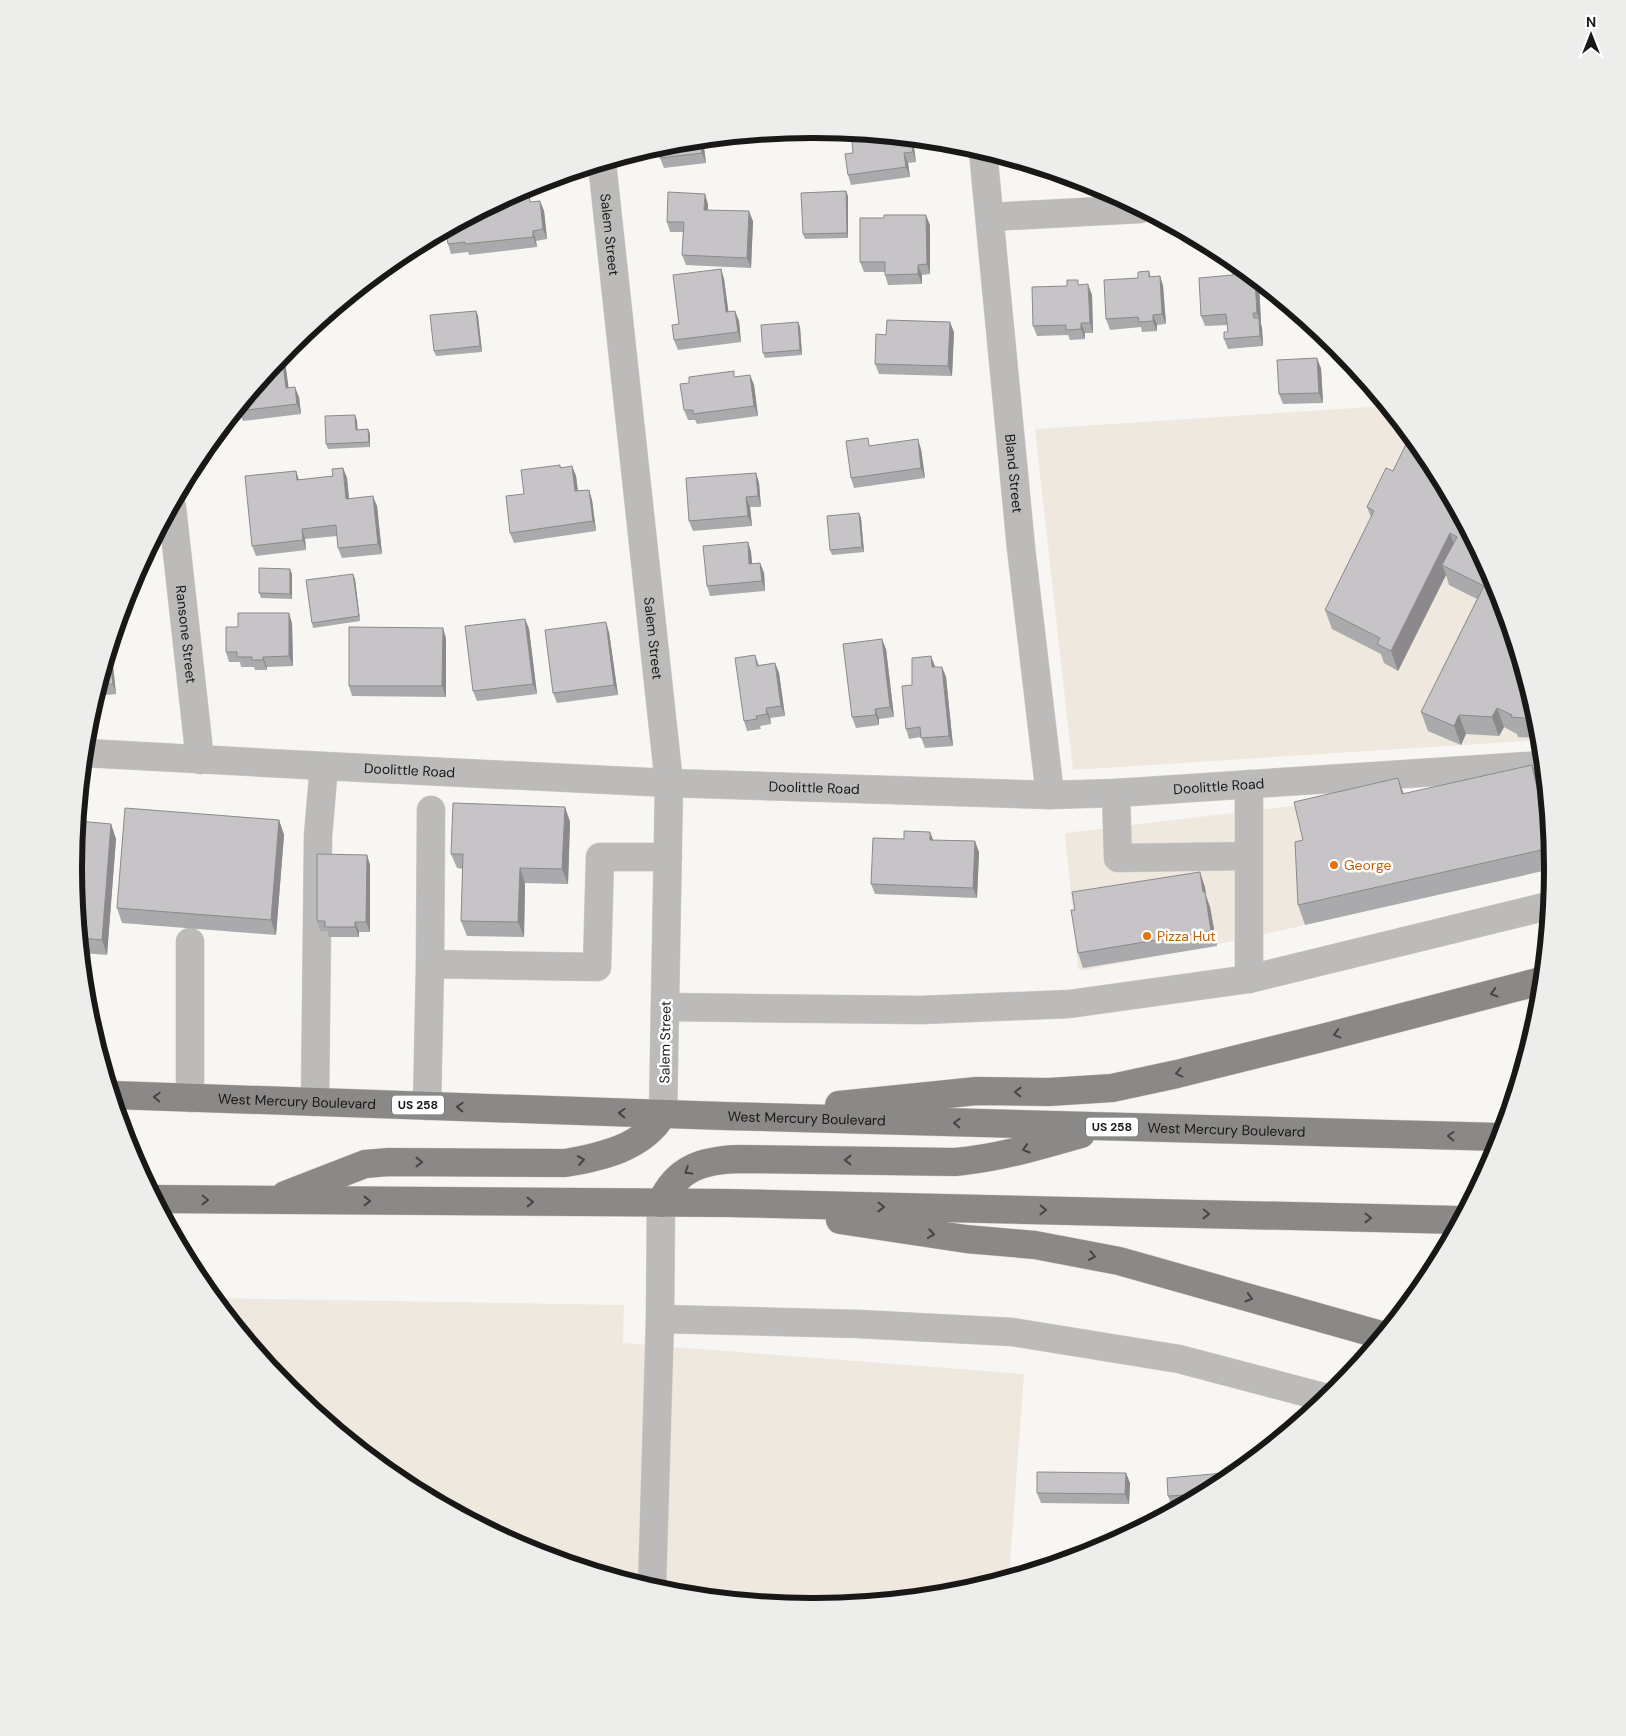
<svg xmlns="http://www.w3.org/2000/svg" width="1626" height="1736" viewBox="0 0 1626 1736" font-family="'DM Sans',sans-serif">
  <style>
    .built { fill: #efe8df }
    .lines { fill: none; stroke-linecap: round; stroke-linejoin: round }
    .minor-casing { stroke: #d4d2d0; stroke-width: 29 }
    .major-casing { stroke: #d4d2d0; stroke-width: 29 }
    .minor { stroke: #bcbbba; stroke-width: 28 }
    .major { stroke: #8b8987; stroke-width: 28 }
    .wall { fill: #aaa9ab }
    .shaded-wall { fill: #8b898b }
    .building { fill: #c6c4c7; stroke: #8b898b }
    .oneway { stroke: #474544 }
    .food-dot { fill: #e8710a; stroke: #fff; stroke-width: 2 }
    .labels { text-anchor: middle; stroke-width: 5; stroke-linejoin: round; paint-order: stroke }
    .shield { fill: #fff; stroke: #5e5d5d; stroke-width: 1 }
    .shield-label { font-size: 12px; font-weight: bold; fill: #191817 }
    .street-label { font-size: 14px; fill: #191817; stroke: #fff }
    .food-label { font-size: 14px; fill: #c56008; stroke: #fff; text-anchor: start }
    .rim { fill: none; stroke: #191817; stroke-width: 6 }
  </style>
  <rect width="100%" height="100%" fill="#f8f6f3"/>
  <path class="built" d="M1386,406L1428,458L1496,585L1538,724L1540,740L1073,770L1035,429Z
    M1527,782L1544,783L1552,868L1244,939L1086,970L1078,969L1065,833L1384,795Z
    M214,1298L624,1305L623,1343L1024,1374L1009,1577L957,1593L813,1607L668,1593L530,1551L402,1482L290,1391Z"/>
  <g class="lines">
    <g class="minor-casing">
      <g id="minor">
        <path id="s1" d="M983,151L1021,548L1050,795"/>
        <path id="s2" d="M602,163L669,783L663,1114"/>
        <path d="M990,217L1140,209"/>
        <path id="s3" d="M172,507L200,760"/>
        <path id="s4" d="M85,753L324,766L669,783L1050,795L1116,793L1542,765"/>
        <path d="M1116,793L1118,858L1249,856"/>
        <path d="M430,964L431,810"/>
        <path d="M1249,979V784"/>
        <path d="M665,1007L922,1010L1069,1004L1249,979L1548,906"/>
        <path d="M190,1098V942"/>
        <path d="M315,1102L318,836L324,766"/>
        <path d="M427,1106L430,964L597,967L600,857H668"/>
        <path d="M660,1319L859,1324L1012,1332L1179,1359L1327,1398"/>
        <path d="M652,1588L660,1319L661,1203"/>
      </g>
    </g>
    <g class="major-casing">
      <g id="major">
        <path id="s5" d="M113,1095L723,1116L1500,1137"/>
        <path d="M839,1105L977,1091L1049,1092L1112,1088L1177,1074L1326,1037L1541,981"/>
        <path d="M285,1195L365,1164L389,1162L565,1163C601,1157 643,1148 663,1114"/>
        <path d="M156,1199L727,1203L1459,1220"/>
        <path d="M661,1203C676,1168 703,1160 739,1159L955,1162C999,1158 1039,1146 1081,1134"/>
        <path d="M840,1220L966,1239L1035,1245L1119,1261L1381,1335"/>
      </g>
    </g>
    <use href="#minor" class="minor"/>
    <use href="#major" class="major"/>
  </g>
  <path class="wall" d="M703,140L706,163L664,168L660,158Z
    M914,147L916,162L908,163L910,177L851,185L848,175Z
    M848,196V238L805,239L803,234Z
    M540,201L544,211L547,239L536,241L537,247L469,255L468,252L451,254L448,244L532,202Z
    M708,204V210L753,221L751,268L686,265L682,255L683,232H670L667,222Z
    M930,225V274L922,275V284L888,285L885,275V272H864L860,262Z
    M721,269L724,279L728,312L735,311L739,321L741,342L678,350L674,340L679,324Z
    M1149,271L1151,277L1160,276L1163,286L1166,324L1157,325V331L1142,332L1141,327L1110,330L1106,319L1138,278Z
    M1247,274H1249L1258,282L1259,283L1261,323L1262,328L1263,346L1228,349L1224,339L1228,332L1227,325L1205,326L1201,316Z
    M1080,285L1092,295L1093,333H1085V339L1070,340L1068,335L1037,336L1033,326Z
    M1286,305L1302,317L1290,318L1286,308Z
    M476,311L478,316L482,352L436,356L434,351Z
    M798,322L800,327L802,355L765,358L763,353Z
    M1313,327L1324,335L1317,336Z
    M954,332L952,376L879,374L875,364L886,335Z
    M284,353L288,388L299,397L301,414L243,421L239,412H238L237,410Z
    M1321,368L1323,403L1283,404L1279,394Z
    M750,375L754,385L758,416L697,424L695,420H688L684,410L736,377Z
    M357,420V430L368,429L370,434V447L328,449L326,444Z
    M1410,436L1496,585L1538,724L1539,738L1518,737L1517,734L1504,727L1499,736L1466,734L1461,745L1428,731L1421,712L1477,599L1449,585L1446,575L1398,671L1384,663L1381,654L1332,629L1325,610L1371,517L1367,507L1393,471Z
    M871,445L921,449L925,478L854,488L851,478Z
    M560,465L561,468L572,466L576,476L578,491L589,490L592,500L596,531L514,543L510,533Z
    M343,468L347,478L349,498L377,506L382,554L342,558L338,548L337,536L305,539L306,550L256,556L252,546L296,471L299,480L333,476Z
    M756,473L759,483L761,507H750L752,526L693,531L689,521Z
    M859,513L861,518L864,552L832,555L830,550Z
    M748,542L751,552L752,563H760L764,573L765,591L710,596L707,586Z
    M292,574V599L261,598L259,593Z
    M355,579L360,621L313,628L312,623Z
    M525,619L529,629L537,694L477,701L473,691Z
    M292,623L293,666L267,667V670H255L254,667H241L240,662H229L226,652L238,627Z
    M609,632L618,695L557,703L553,693Z
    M446,638V697L352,696L349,686Z
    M111,647L116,694L96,696Z
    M886,649L894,717L879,719V725L856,728L852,717Z
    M755,655L759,665L775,663L779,673L785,716L770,718L771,724L760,726L761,729L747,731L744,721Z
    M935,667H942L946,677L953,746L925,748L921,737L909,739L906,729L912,685Z
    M1539,784L1548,825L1552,869L1305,925L1298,905L1303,840L1404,794Z
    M565,807L570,822L568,884L525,883L524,937L467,936L461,921L463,869L457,868L451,854Z
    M279,820L284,835L276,935L122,923L117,908Z
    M111,824L116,839L107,955L82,953L74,868Z
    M933,840L979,852L977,898L875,894L871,884Z
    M367,855L370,865V932H359V937H329L327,931H320L317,921Z
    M1205,887L1206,896L1210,907L1217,946L1083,968L1078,953Z
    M1126,1473L1130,1483L1129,1504L1041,1503L1037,1493Z
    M1223,1483L1180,1506L1172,1507L1168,1496Z"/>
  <path class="shaded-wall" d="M911,138L914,147L916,162L913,152Z
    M700,140H703L706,163L702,153Z
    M904,153L908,163L910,177L906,167Z
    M846,191L848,196V238L847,233Z
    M705,194L708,204V220L704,210Z
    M540,201L544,211L547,239L543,229Z
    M749,211L753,221L751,268L747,258Z
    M926,215L930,225V274L927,264Z
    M533,231L536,241L537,247L533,237Z
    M918,265L922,275V284L918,274Z
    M721,269L724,279L730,322L726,312Z
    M1160,276L1163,286L1166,324L1162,314Z
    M1255,279L1259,283L1261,323L1257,313Z
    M1088,284L1092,295L1093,333L1090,323Z
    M476,311L478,316L482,352L480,346Z
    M735,311L739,321L741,342L738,332Z
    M1153,315L1157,325V331L1153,321Z
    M1259,318L1262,328L1263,346L1260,336Z
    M798,322L800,327L802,355L800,350Z
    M950,322L954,332L952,376L948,366Z
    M1081,323L1085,333V339L1081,329Z
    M284,353L290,398L286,388L282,356Z
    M1317,358L1321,368L1323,403L1319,393Z
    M750,375L754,385L758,416L754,406Z
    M295,387L299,397L301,414L297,404Z
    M355,415L357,420L358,436L356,430Z
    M368,429L370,434V447L369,442Z
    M918,439L921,449L925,478L921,468Z
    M572,466L576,476L579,501L575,491Z
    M343,468L347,478L350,509L346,499Z
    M296,471L299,481L297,480Z
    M756,473L759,483L761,507L758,496Z
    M589,490L592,500L596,531L593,521Z
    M373,496L377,506L382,554L378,544Z
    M746,497L750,507L752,526L748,516Z
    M859,513L861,518L864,552L862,547Z
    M302,529L305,539L306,550L303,540Z
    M1450,533L1457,552L1442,565L1446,575L1398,671L1391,651Z
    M748,542L751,552L753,574L749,564Z
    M760,563L764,573L765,591L762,581Z
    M290,569L292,574V599L290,594Z
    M353,574L355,579L360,621L359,616Z
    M289,613L292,623L293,666L289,656Z
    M525,619L529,629L537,694L533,684Z
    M606,622L609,632L618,695L614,685Z
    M443,628L446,638V697L442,686Z
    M882,639L886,649L894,717L890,707Z
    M111,647L116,694L113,684L109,653Z
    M931,656L935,666L936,677L932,667Z
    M263,657L267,667V670L263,660Z
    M775,663L779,673L785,716L781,706Z
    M942,667L946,677L953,746L949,736Z
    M766,708L770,718L771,724L767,714Z
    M1497,708L1504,727L1499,736L1492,717Z
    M875,709L879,719V725L876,715Z
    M1459,715L1466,734L1461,745L1454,726Z
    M1532,765L1539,784L1548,825L1550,847Z
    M1398,778L1405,797L1402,794Z
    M565,807L570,822L568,884L562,869Z
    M279,820L284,835L276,935L271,920Z
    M111,824L116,839L107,955L102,940Z
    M930,832L934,842L930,840Z
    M975,841L979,852L977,898L973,888Z
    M367,855L370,865V932L366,922Z
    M520,868L525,883L524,937L518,922Z
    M1200,872L1205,887L1206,896L1210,907L1217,946L1211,931L1203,892Z
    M355,922L359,932V937L355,927Z
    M1126,1473L1130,1483L1129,1504L1125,1494Z"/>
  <path class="building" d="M851,132L911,138L913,152L904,153L906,167L848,175L845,154L853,153Z
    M700,140L702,153L660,158L659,146L669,143Z
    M846,191L847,233L803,234L801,193Z
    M668,192L705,194L704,210L749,211L747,258L682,255L684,222H667Z
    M529,195L530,202L540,201L543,229L533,231V237L465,244V242L448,244L446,230L507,197Z
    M884,215H926L927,264L918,265V274L885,275V262H860V218H884Z
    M721,269L726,312L735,311L738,332L674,340L672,325L679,324L673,275Z
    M1233,269H1243L1245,271V274H1249L1255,279L1257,313H1253L1254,318H1259L1260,336L1224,339V332H1228L1226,314L1201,316L1199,278L1233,275Z
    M1149,271V277L1160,276L1162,314L1153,315V321L1139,322L1138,317L1106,319L1104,280L1138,278V272Z
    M1067,280H1078V285L1088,284L1090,323H1081V329L1066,330V325L1033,326L1032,287L1067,286Z
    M476,311L480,346L434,351L430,315Z
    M887,320L950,322L948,366L875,364L876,334L886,335Z
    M798,322L800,350L763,353L761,325Z
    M282,356L286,388L295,387L297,404L239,411V408Z
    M1317,358L1319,393L1279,394L1277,360Z
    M734,371V377L750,375L754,406L693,414V410H684L680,384L689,383V377Z
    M355,415L356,430L368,429L369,442L326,444L325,416Z
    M1410,436L1428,458L1496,585L1536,719L1511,717L1512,715L1497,708L1492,717L1459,715L1454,726L1421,712L1484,586L1442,565L1457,537L1450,533L1391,651L1377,644L1380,638L1325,610L1374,511L1367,507L1386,468L1393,471Z
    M868,438L869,446L918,439L921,468L851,478L846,441Z
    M560,465V468L572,466L575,491L589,490L593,521L510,533L506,496L524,494L521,470Z
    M343,468L346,499L373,496L378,544L338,548L336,525L302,529L303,540L252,546L245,476L296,471L297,480L333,476L332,469Z
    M756,473L758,496L746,497L748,516L689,521L686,478Z
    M859,513L862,547L830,550L827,516Z
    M748,542L749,564L760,563L762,581L707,586L703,546Z
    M259,568L290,569V594L259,593Z
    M353,574L359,616L312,623L306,580Z
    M238,613H289V656L263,657V660H252V657H237V652H226V627H238Z
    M525,619L533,684L473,691L465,626Z
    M606,622L614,685L553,693L545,630Z
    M349,627L443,628L442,686H349Z
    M882,639L890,707L875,709L876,715L852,717L843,644Z
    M109,653L113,684L100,685Z
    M755,655L757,666L775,663L781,706L766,708L767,714L756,716L757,719L744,721L735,658Z
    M931,656L932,667H942L949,736L921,738L920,727L906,729L902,686L912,685V658Z
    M1532,765L1550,848L1298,905L1295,842L1303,840L1294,802L1398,778L1402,794Z
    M453,803L565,807L562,869L520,868L518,922L461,921L463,854H451Z
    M125,808L279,820L271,920L117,908Z
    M78,821L111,824L102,940L81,938L74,868Z
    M904,831L930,832V840L975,841L973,888L871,884L873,838L904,839Z
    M317,854L367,855L366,922H355V927H325V921H317Z
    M1200,872L1203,892H1205L1211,931L1078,953L1071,910H1075L1072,892Z
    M1037,1472L1126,1473L1125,1494L1037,1493Z
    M1236,1472L1223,1483L1203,1494L1168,1496L1167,1478Z
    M1085,1554L1068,1559V1556Z"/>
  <defs><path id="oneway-chevron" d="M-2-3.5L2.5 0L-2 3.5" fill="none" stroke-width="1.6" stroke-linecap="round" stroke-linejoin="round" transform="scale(1.25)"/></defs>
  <g class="oneway">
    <use href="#oneway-chevron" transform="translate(1494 993) rotate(165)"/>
    <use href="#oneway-chevron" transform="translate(1337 1034) rotate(165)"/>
    <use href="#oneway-chevron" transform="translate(1179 1073) rotate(167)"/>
    <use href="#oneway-chevron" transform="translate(1018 1092) rotate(-179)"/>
    <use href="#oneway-chevron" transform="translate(157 1097) rotate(-178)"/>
    <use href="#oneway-chevron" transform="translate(460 1107) rotate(-178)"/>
    <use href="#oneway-chevron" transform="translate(622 1113) rotate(-178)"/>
    <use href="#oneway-chevron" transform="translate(957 1123) rotate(-178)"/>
    <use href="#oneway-chevron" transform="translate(1451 1136) rotate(-178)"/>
    <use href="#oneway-chevron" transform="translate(1026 1149) rotate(164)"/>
    <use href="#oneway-chevron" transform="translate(581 1160) rotate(-9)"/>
    <use href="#oneway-chevron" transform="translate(848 1160) rotate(-179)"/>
    <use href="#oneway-chevron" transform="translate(419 1162)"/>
    <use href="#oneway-chevron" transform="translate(688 1171) rotate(148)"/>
    <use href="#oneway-chevron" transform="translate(205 1200) rotate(1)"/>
    <use href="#oneway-chevron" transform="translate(367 1201)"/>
    <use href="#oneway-chevron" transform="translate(530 1202)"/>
    <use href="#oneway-chevron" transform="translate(881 1207) rotate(1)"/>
    <use href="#oneway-chevron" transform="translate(1043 1210) rotate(1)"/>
    <use href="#oneway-chevron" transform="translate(1206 1214) rotate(1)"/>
    <use href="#oneway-chevron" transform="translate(1368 1218) rotate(1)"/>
    <use href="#oneway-chevron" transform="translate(931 1234) rotate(9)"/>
    <use href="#oneway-chevron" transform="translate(1092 1256) rotate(11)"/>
    <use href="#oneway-chevron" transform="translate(1249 1298) rotate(16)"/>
  </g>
  <g class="food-dot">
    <circle cx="1334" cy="865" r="5"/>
    <circle cx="1147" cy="936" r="5"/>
  </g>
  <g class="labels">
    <g class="shield">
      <rect x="392" y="1095.5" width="52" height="19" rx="4"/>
      <rect x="1086" y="1117.5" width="52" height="19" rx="4"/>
    </g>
    <g class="shield-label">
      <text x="418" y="1109">US 258</text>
      <text x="1112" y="1131">US 258</text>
    </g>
    <g class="street-label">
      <text dy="5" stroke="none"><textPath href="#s2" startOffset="72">Salem Street</textPath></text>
      <text dy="5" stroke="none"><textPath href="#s1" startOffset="324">Bland Street</textPath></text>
      <text dy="5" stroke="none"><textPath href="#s3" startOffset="128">Ransone Street</textPath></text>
      <text dy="5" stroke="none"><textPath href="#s2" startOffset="478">Salem Street</textPath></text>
      <text dy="5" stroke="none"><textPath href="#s4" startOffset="325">Doolittle Road</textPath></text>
      <text dy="5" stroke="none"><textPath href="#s4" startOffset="1135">Doolittle Road</textPath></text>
      <text dy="5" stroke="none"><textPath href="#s4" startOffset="730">Doolittle Road</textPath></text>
      <text transform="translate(665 1042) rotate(-89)" y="5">Salem Street</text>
      <text dy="5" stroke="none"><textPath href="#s5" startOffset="184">West Mercury Boulevard</textPath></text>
      <text dy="5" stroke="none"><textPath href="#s5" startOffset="694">West Mercury Boulevard</textPath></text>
      <text dy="5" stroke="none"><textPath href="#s5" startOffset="1114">West Mercury Boulevard</textPath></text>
    </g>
    <g class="food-label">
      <text x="1344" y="870">George</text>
      <text x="1157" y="941">Pizza Hut</text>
    </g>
  </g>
  <path d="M0 0H1626V1736H0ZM812 138H814A730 730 0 0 1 1544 868V868A730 730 0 0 1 814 1598H812A730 730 0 0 1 82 868V868A730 730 0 0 1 812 138Z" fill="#ededec" fill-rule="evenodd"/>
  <path class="rim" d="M812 138H814A730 730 0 0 1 1544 868V868A730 730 0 0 1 814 1598H812A730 730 0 0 1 82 868V868A730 730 0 0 1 812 138Z"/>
  <g transform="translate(1591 35)" stroke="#ffffff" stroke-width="4" paint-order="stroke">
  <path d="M0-4L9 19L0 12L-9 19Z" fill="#191817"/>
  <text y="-8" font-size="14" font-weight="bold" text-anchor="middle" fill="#191817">N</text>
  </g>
</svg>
